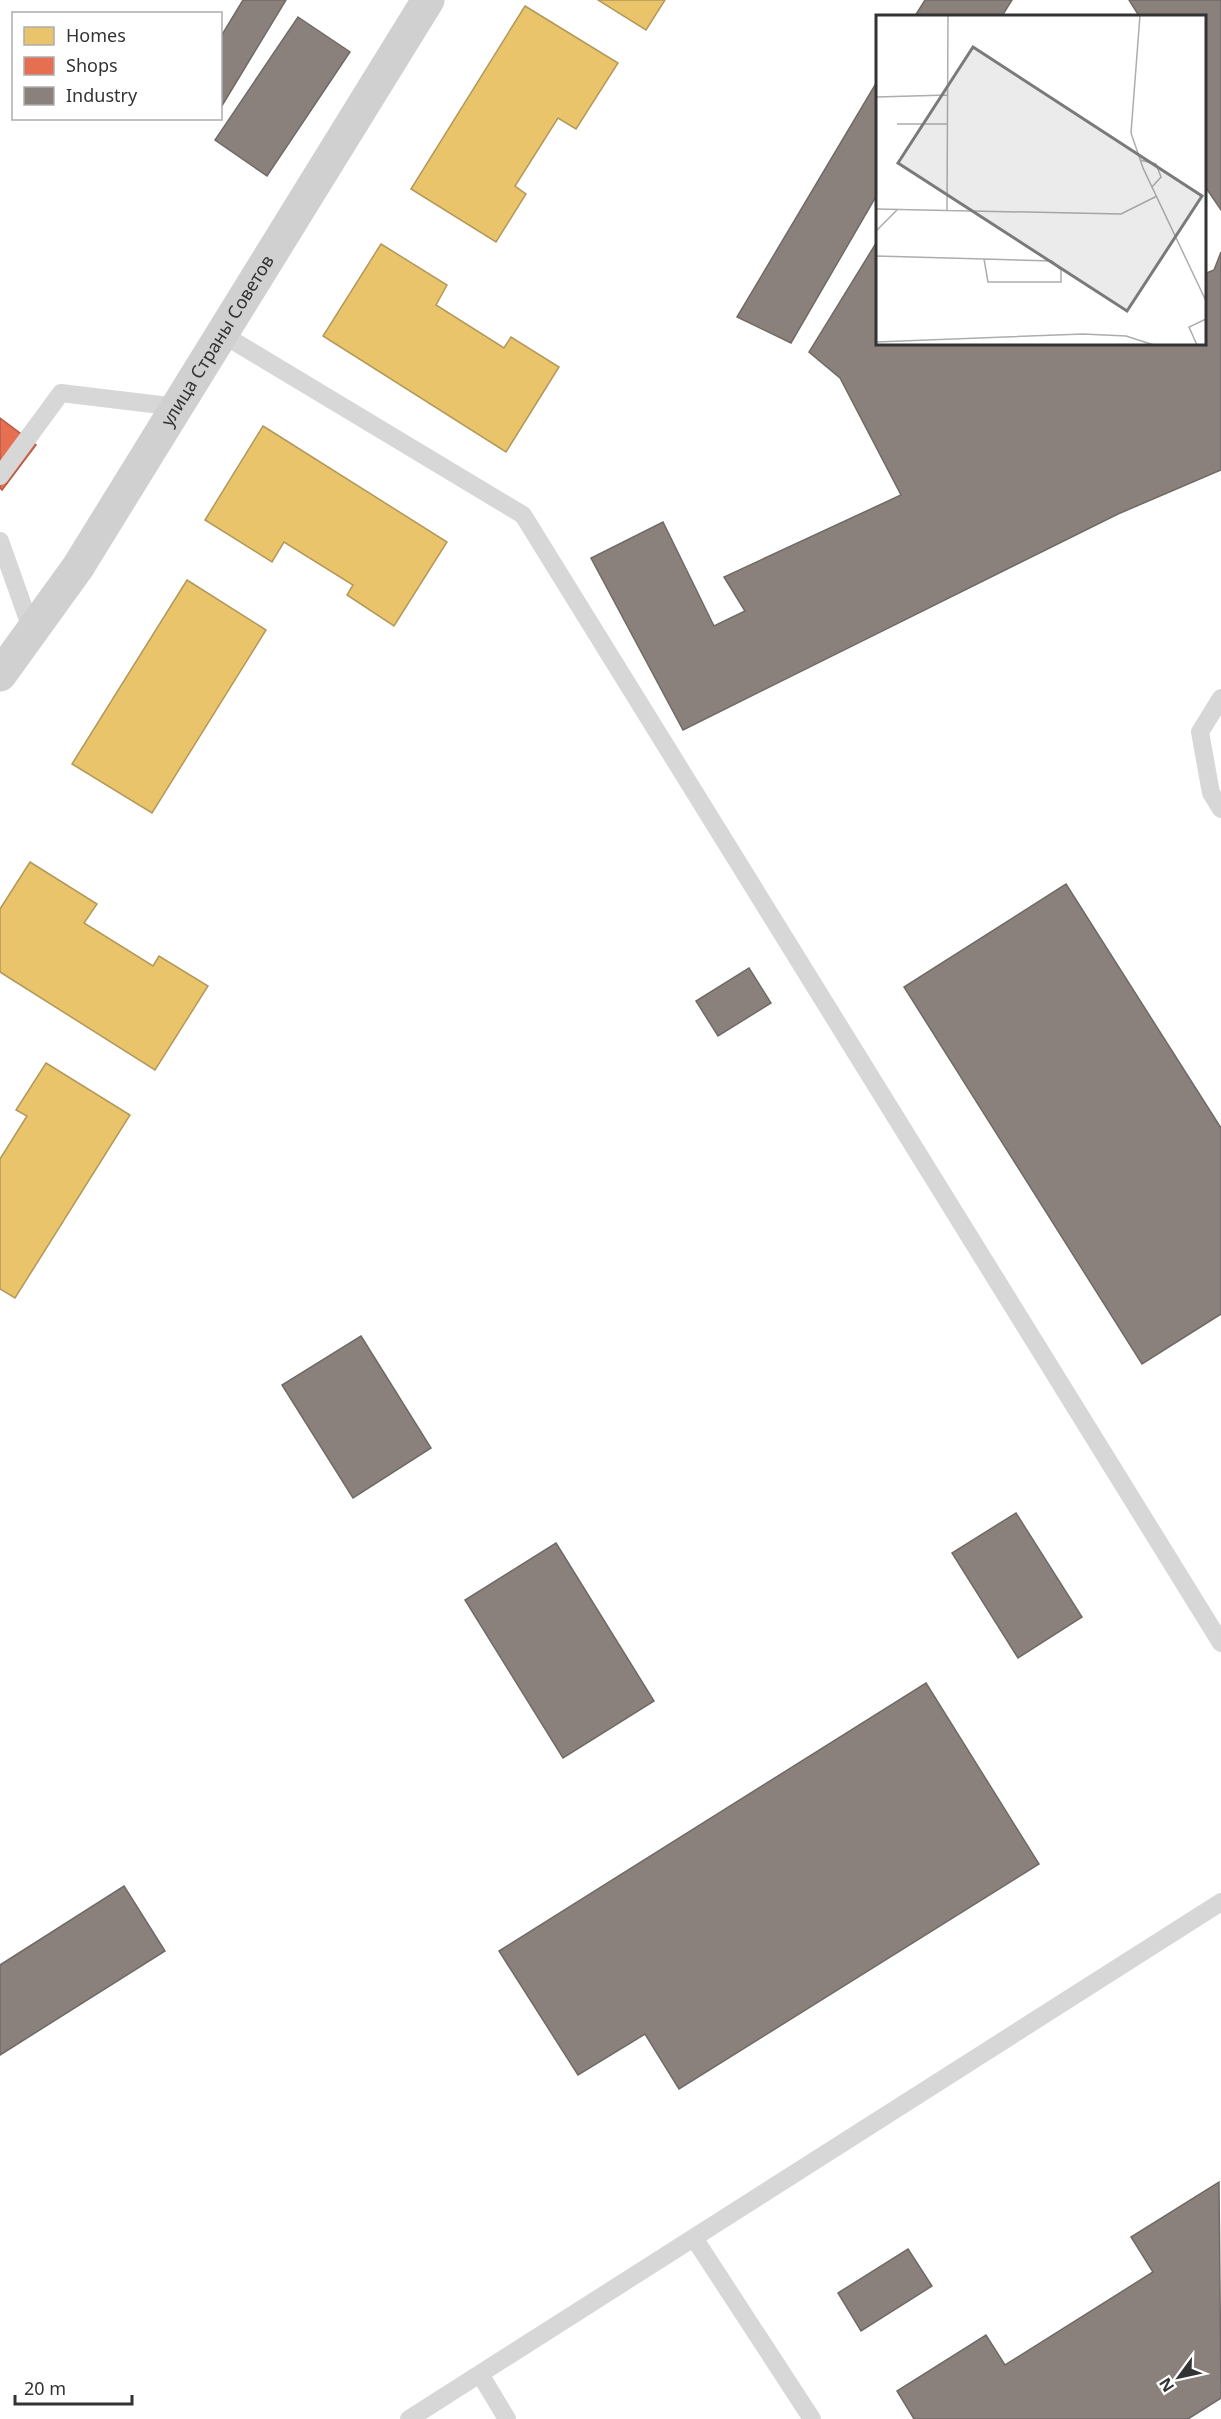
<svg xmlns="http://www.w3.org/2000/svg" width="1221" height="2419" viewBox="0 0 1221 2419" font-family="'Noto Sans',sans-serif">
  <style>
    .homes { fill: #e9c46a; stroke: #b2985a; stroke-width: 1.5 }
    .shops { fill: #e76f51; stroke: #b15d48; stroke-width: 1.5 }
    .industry { fill: #8a817c; stroke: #706a66; stroke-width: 1.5 }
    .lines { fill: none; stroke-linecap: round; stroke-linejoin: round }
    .lane { stroke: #d7d7d7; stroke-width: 18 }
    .secondary { stroke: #d0d0d0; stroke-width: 33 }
    .labels { text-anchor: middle; stroke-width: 6; stroke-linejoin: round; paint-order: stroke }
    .street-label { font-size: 18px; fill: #333; stroke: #fff }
    .inset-road { fill: none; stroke: #adadad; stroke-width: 1.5 }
    .view { fill: #7a7a7a; fill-opacity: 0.15; stroke: #7a7a7a; stroke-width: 3 }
    .inset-edge { fill: none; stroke: #333; stroke-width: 3 }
  </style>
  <rect width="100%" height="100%" fill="#fff"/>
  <path class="homes" d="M598,0H665L646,30Z
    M525,6L618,63L576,129L558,118L515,186L526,194L496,242L411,189Z
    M381,244L447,285L436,305L504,348L511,337L559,367L506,452L323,336Z
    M263,426L447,542L394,626L347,595L353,585L284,542L272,562L205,520Z
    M187,580L266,630L152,813L72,764Z
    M30,862L97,904L84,923L153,966L159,956L208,986L155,1070L0,972V909Z
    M46,1063L130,1115L15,1298L0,1289V1159L27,1116L16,1110Z"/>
  <path class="shops" d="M0,418L36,445L2,490L0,488Z"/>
  <path class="industry" d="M243,0H286L220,109V38Z
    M925,0H1012L1002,16H915Z
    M1129,0H1221V210L1204,185V16H1139Z
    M298,17L350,52L267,176L215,140Z
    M878,80V193L791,343L737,317Z
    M878,240V344H1204V274L1214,270L1221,252V470L1118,514L683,730L591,558L663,522L714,626L745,611L724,577L901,495L840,378L809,352Z
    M1066,884L1221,1128V1314L1142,1364L904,987Z
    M749,968L771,1003L718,1036L696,1001Z
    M361,1336L431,1448L353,1498L282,1385Z
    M1016,1513L1082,1617L1018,1658L952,1553Z
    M556,1543L654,1701L563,1758L465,1600Z
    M926,1683L1039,1864L679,2089L645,2034L578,2075L499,1951Z
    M124,1886L165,1951L0,2055V1965Z
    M1219,2182L1221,2398L1188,2419H914L897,2391L986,2335L1005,2365L1153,2272L1131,2237Z
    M908,2249L932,2286L861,2331L838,2293Z"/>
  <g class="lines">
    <path class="lane" d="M222,334L523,515L1221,1643
      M0,476L61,393L177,407
      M0,541L32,631
      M1221,698L1200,732L1211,793L1221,809
      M694,2238L812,2419
      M480,2374L507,2419
      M409,2419L1221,1902"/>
    <path class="secondary" id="s1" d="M0,675L78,567L428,0"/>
  </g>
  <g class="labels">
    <g class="street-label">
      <text dy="6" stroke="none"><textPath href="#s1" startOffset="399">улица Страны Советов</textPath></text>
    </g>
  </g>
  <g transform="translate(876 15)">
    <rect width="330" height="330" fill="#fff"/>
    <path class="inset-road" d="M264,0L255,118L267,153L330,286M0,82L72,80M21,109H71M264,145L280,149L285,162L276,172M0,194L245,199L281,181M71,195L72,0M0,216L22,194M0,241L108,244L176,246L185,255V267H112L108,244M0,327L207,319L250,321L278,330M321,330L313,312L330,304"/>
    <path class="view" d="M97,32L326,181L251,296L22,148Z"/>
    <rect width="330" height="330" class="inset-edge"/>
  </g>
  <rect x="12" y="12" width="210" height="108" fill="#ffffff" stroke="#adadad" stroke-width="1.5"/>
  <rect x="24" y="27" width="30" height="18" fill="#e9c46a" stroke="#adadad" stroke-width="1.5"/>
  <text x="66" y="42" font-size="18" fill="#333333">Homes</text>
  <rect x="24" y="57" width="30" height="18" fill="#e76f51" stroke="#adadad" stroke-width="1.5"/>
  <text x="66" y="72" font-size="18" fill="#333333">Shops</text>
  <rect x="24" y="87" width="30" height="18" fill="#8a817c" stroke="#adadad" stroke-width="1.5"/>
  <text x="66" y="102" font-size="18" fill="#333333">Industry</text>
  <g transform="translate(1179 2377) rotate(237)" stroke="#ffffff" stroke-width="4.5" paint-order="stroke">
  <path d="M0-4.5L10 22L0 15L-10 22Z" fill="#333333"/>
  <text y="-9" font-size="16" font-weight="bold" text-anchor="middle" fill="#333333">N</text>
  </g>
  <path d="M15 2395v9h117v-9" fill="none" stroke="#333333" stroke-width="3"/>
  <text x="24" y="2395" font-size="18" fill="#333333" stroke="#ffffff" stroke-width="4.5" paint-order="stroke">20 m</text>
</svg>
